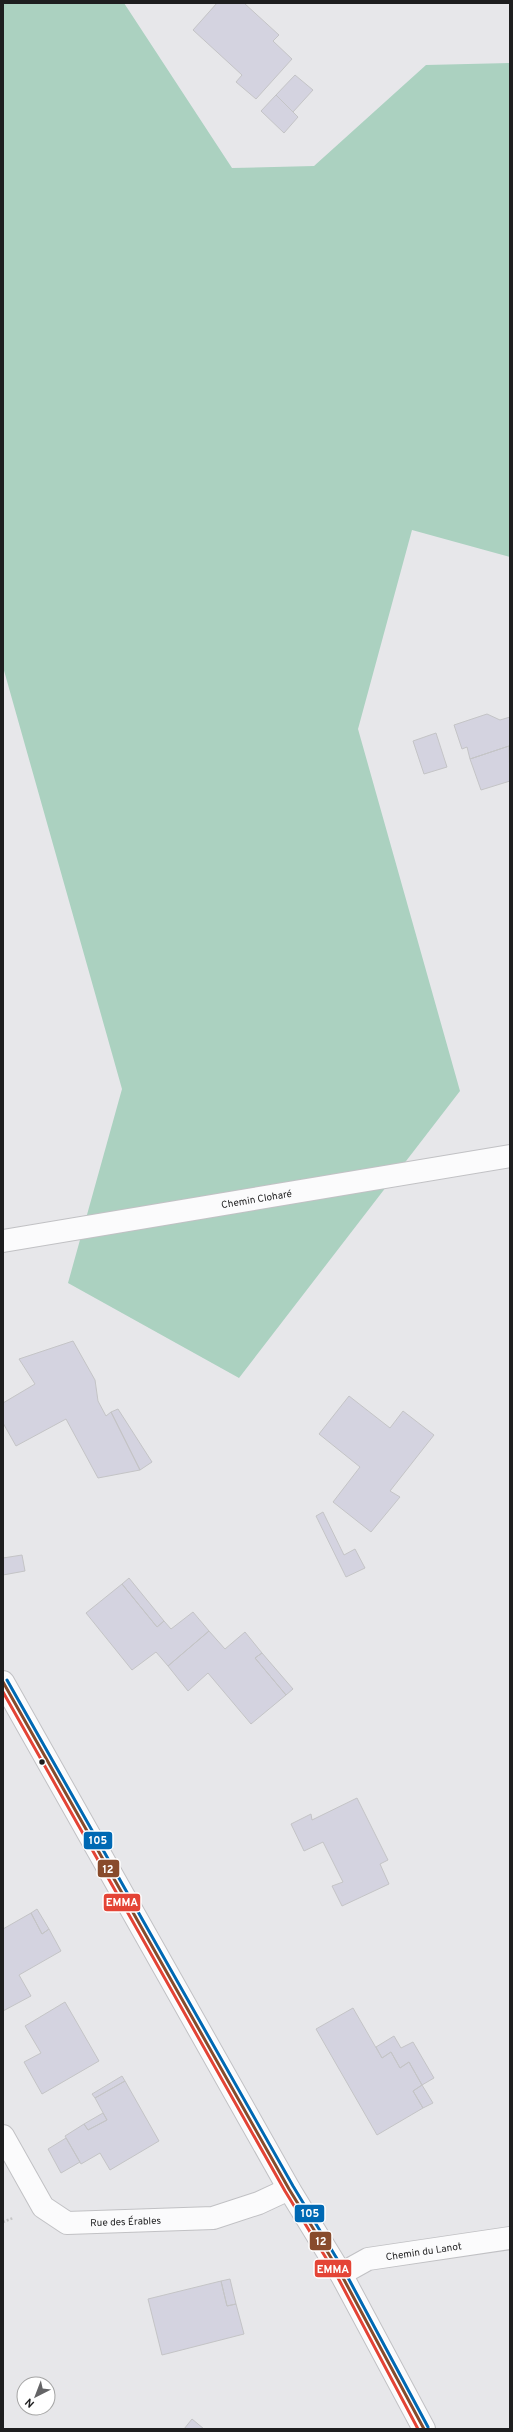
<svg xmlns="http://www.w3.org/2000/svg" width="513" height="2432" viewBox="0 0 513 2432" font-family="Overpass,sans-serif">
  <style>
    .forest { fill: #abd1c0 }
    .building { fill: #d4d3e0; stroke: #c4c4c6 }
    .lines { fill: none; stroke-linecap: round; stroke-linejoin: round }
    .minor-casing { stroke: #c1c1c4; stroke-width: 24 }
    .tertiary-casing { stroke: #c1c1c4; stroke-width: 24 }
    .path { stroke: #c6c6c7; stroke-width: 2.5; stroke-dasharray: 2 2; stroke-linecap: butt }
    .minor { stroke: #fbfbfc; stroke-width: 22 }
    .tertiary { stroke: #fbfbfc; stroke-width: 22 }
    .bus-1-casing { stroke: #fff; stroke-width: 6 }
    .bus-2-casing { stroke: #fff; stroke-width: 6 }
    .bus-3-casing { stroke: #fff; stroke-width: 6 }
    .bus-1 { stroke: #884b2c; stroke-width: 3 }
    .bus-2 { stroke: #e44436; stroke-width: 3 }
    .bus-3 { stroke: #0069b4; stroke-width: 3 }
    .bus-dot { fill: #1e1e1f; stroke: #fff; stroke-width: 1.5 }
    .labels { text-anchor: middle; stroke-width: 3; stroke-linejoin: round; paint-order: stroke }
    .street-label { font-size: 10px; fill: #1e1e1f; stroke: #fff }
    .line-badge { stroke: #fff; stroke-width: 1.5 }
    .badge-label { font-size: 11px; text-anchor: middle; font-weight: bold; fill: #fff }
  </style>
  <rect width="100%" height="100%" fill="#e7e7ea"/>
  <path class="forest" d="M3,3H124L232,168L314,166L426,65L510,63V557L412,530L358,729L460,1091L239,1378L68,1283L122,1089L3,667Z"/>
  <path class="building" d="M217,3H244L279,35L273,41L292,59L256,99L236,82L242,75L193,30Z
    M295,75L313,90L293,112L276,95Z
    M276,95L298,117L284,133L261,111Z
    M487,714L500,720L510,717V749L509,746L470,759L467,747L462,749L454,725Z
    M436,733L447,767L424,774L413,741Z
    M509,746L510,781L481,790L470,759Z
    M73,1341L95,1380L98,1401L106,1416L111,1412L140,1470L98,1478L66,1419L16,1446L3,1423V1403L35,1384L19,1359Z
    M349,1396L390,1428L403,1411L434,1435L390,1491L400,1497L371,1532L333,1502L360,1467L319,1434Z
    M118,1409L152,1462L140,1470L111,1412Z
    M323,1512L344,1555L355,1549L365,1568L346,1577L316,1516Z
    M22,1555L25,1571L3,1575V1558Z
    M129,1578L164,1621L157,1627L122,1584Z
    M122,1584L157,1627L164,1621L171,1629L193,1612L209,1631L168,1666L156,1652L132,1670L86,1613Z
    M209,1631L225,1649L245,1632L262,1653L255,1658L286,1695L251,1724L208,1673L188,1691L168,1666Z
    M262,1653L293,1689L286,1695L255,1658Z
    M357,1798L388,1860L380,1864L389,1884L342,1906L332,1886L343,1882L323,1842L304,1851L291,1824L311,1814L312,1820Z
    M37,1909L49,1929L42,1934L31,1913Z
    M31,1913L42,1934L49,1929L61,1951L19,1975L31,1996L3,2011V1929Z
    M65,2002L99,2061L42,2094L24,2062L41,2053L25,2026Z
    M353,2008L382,2058L391,2052L400,2068L409,2062L422,2085L413,2091L423,2108L377,2135L316,2029Z
    M394,2036L401,2048L413,2042L434,2078L422,2085L409,2062L400,2068L391,2052L382,2058L376,2047Z
    M122,2076L125,2081L95,2098L92,2094Z
    M125,2081L159,2141L110,2170L100,2153L81,2164L65,2136L84,2124L88,2130L107,2120L95,2098Z
    M422,2085L433,2103L423,2108L413,2091Z
    M103,2113L107,2120L88,2130L84,2124Z
    M66,2138L80,2162L61,2173L48,2149Z
    M230,2279L236,2304L227,2306L221,2281Z
    M221,2281L227,2306L236,2304L244,2334L162,2355L148,2299Z
    M192,2419L204,2429H184Z"/>
  <g class="lines">
    <g class="minor-casing">
      <g id="minor">
        <path id="s1" d="M3,1241L510,1156"/>
        <path id="s2" d="M3,2136L43,2207L67,2223L213,2218L259,2203L289,2189"/>
        <path id="s3" d="M341,2274L368,2259L510,2238"/>
      </g>
    </g>
    <g class="tertiary-casing">
      <path id="tertiary" d="M3,1682L289,2189L341,2274L424,2429"/>
    </g>
    <path class="path" d="M3,2222L13,2218"/>
    <use href="#minor" class="minor"/>
    <use href="#tertiary" class="tertiary"/>
    <g class="bus-1-casing">
      <path id="bus-1" d="M3,1682L289,2189L341,2274L424,2429"/>
    </g>
    <g class="bus-2-casing">
      <path id="bus-2" d="M3,1692L285,2191L337,2276L418,2429"/>
    </g>
    <g class="bus-3-casing">
      <path id="bus-3" d="M7,1680L293,2186L345,2272L428,2427"/>
    </g>
    <use href="#bus-1" class="bus-1"/>
    <use href="#bus-2" class="bus-2"/>
    <use href="#bus-3" class="bus-3"/>
  </g>
  <circle class="bus-dot" cx="42" cy="1762" r="3.5"/>
  <g class="labels">
    <g class="street-label">
      <text dy="4" stroke="none"><textPath href="#s1" startOffset="257">Chemin Cloharé</textPath></text>
      <text dy="4" stroke="none"><textPath href="#s2" startOffset="169">Rue des Érables</textPath></text>
      <text dy="4" stroke="none"><textPath href="#s3" startOffset="87">Chemin du Lanot</textPath></text>
    </g>
  </g>
  <g class="line-badge">
    <rect x="83" y="1831" width="30" height="19" rx="4" fill="#0069b4"/>
    <rect x="97" y="1859" width="23" height="19" rx="4" fill="#884b2c"/>
    <rect x="103" y="1893" width="38" height="19" rx="4" fill="#e44436"/>
    <rect x="294" y="2204" width="31" height="19" rx="4" fill="#0069b4"/>
    <rect x="309" y="2231" width="23" height="20" rx="4" fill="#884b2c"/>
    <rect x="314" y="2259" width="38" height="19" rx="4" fill="#e44436"/>
  </g>
  <g class="badge-label">
    <text x="98" y="1844">105</text>
    <text x="108" y="1873">12</text>
    <text x="122" y="1906">EMMA</text>
    <text x="310" y="2217">105</text>
    <text x="321" y="2245">12</text>
    <text x="333" y="2273">EMMA</text>
  </g>
  <rect width="513" height="2432" fill="none" stroke="#1e1e1f" stroke-width="8"/>
  <g transform="translate(36 2396) rotate(222)"><circle r="19" fill="#ffffff" stroke="#a5a5a5"/>
  <path d="M0-3L7 15L0 10L-7 15Z" fill="#646466"/>
  <text y="-6" font-size="11" font-weight="bold" text-anchor="middle" fill="#1e1e1f">N</text>
  </g>
</svg>
